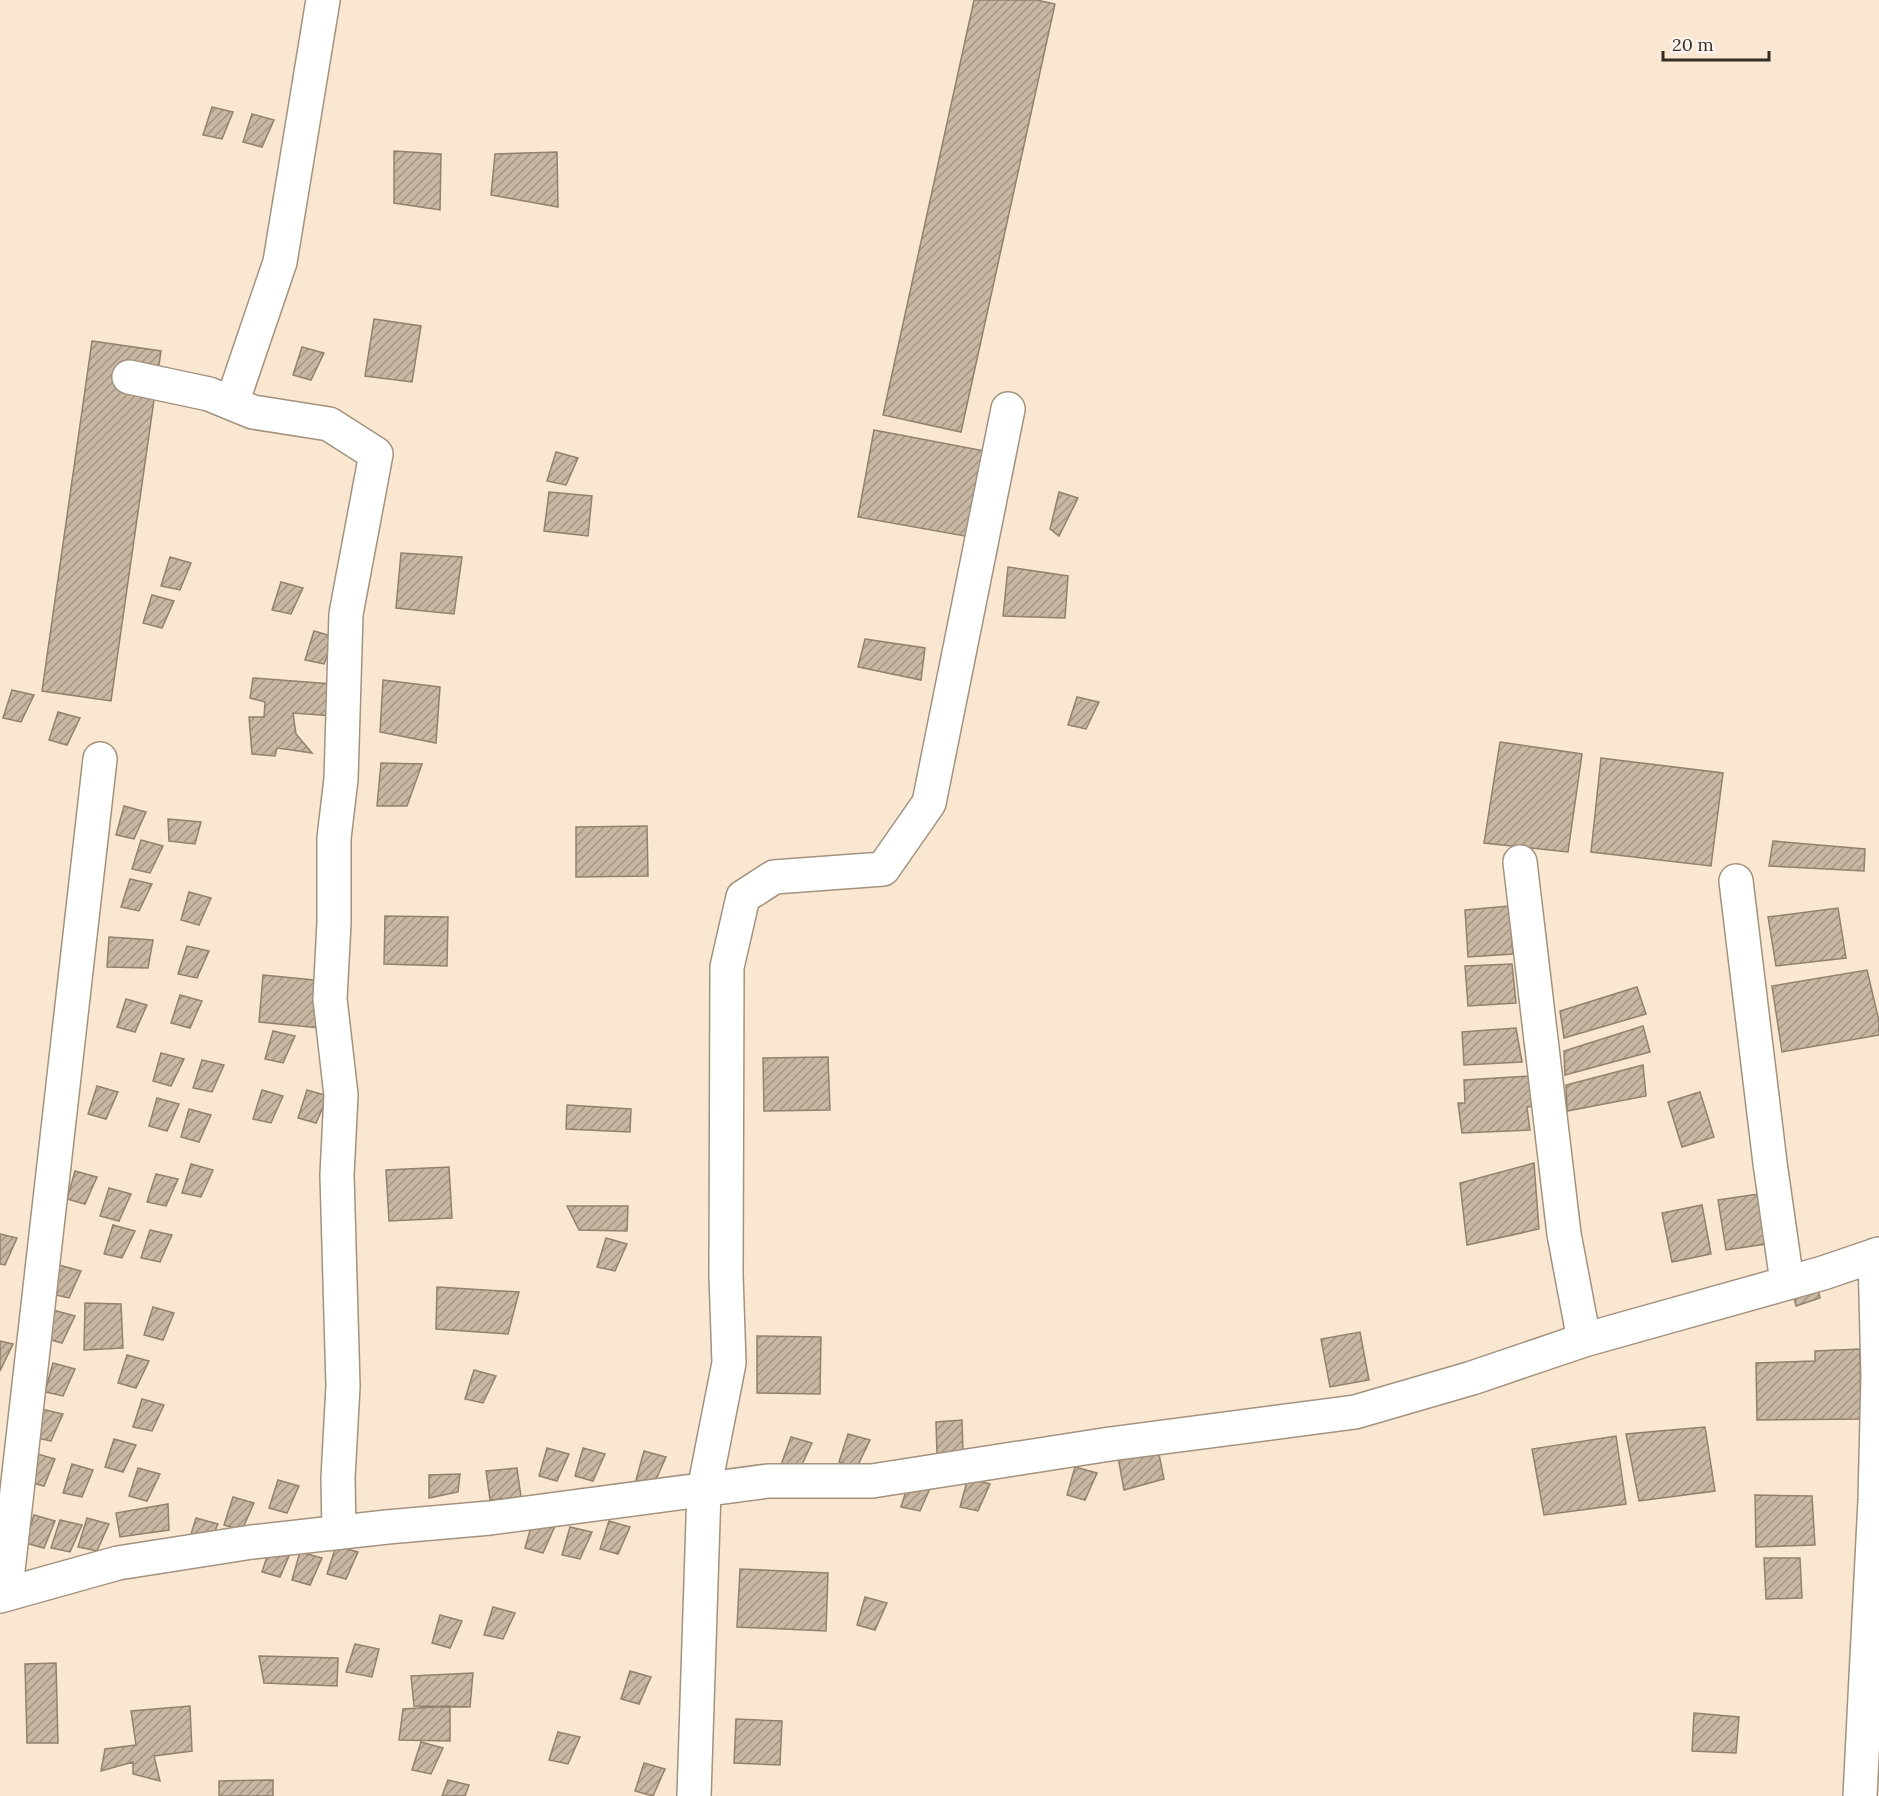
<svg xmlns="http://www.w3.org/2000/svg" width="1879" height="1796" viewBox="0 0 1879 1796" font-family="Lora,serif">
  <style>
    .building { fill: url(#building-hatch); stroke: #91816d; stroke-width: 1.5 }
    .lines { fill: none; stroke-linecap: round; stroke-linejoin: round }
    .street-casing { stroke: #a3927e; stroke-width: 36 }
    .street { stroke: #fff; stroke-width: 33 }
  </style>
  <defs>
    <pattern id="building-hatch" width="6" height="6" patternUnits="userSpaceOnUse" patternTransform="scale(1.5)"><rect width="6" height="6" fill="#c8b7a2"/><path d="M-1 1l2-2M0 6l6-6M5 7l2-2" fill="none" stroke="#a39584"/></pattern>
  </defs>
  <rect width="100%" height="100%" fill="#f9e7d1"/>
  <path class="building" d="M974,0H1037L1055,4L961,432L883,415Z
    M212,107L233,112L222,139L203,135Z
    M252,114L274,120L262,147L243,142Z
    M394,151L441,154L440,210L394,203Z
    M557,152L558,207L491,195L495,154Z
    M374,319L421,326L412,382L365,376Z
    M92,341L161,351L111,701L42,691Z
    M302,347L324,353L311,380L293,375Z
    M874,430L985,451L970,537L858,517Z
    M556,452L578,458L566,485L547,481Z
    M549,492L592,496L588,536L544,531Z
    M1059,492L1078,498L1059,536L1050,529Z
    M401,553L462,557L454,614L396,608Z
    M170,557L191,563L180,590L161,586Z
    M1008,567L1068,576L1065,618L1003,616Z
    M281,582L303,588L291,614L272,610Z
    M152,595L174,601L162,628L143,623Z
    M314,631L335,637L324,664L305,660Z
    M865,639L925,648L921,680L858,667Z
    M253,678L332,684L333,716L293,713L296,734L312,753L277,748L275,756L252,754L249,717H264L265,702L250,698Z
    M383,680L440,687L436,743L380,732Z
    M12,690L34,695L21,722L3,718Z
    M1077,697L1099,702L1086,729L1068,725Z
    M58,712L80,718L67,745L49,740Z
    M1500,742L1582,754L1568,852L1484,843Z
    M1601,758L1723,773L1711,866L1591,852Z
    M381,763L422,764L407,806H377Z
    M124,806L146,812L134,839L116,835Z
    M168,819L201,822L195,844L169,841Z
    M647,826L648,876L576,877V827Z
    M141,840L163,846L150,873L132,869Z
    M1773,841L1865,849L1864,871L1769,866Z
    M130,879L152,884L139,911L121,907Z
    M189,892L211,898L199,925L181,920Z
    M1509,906L1513,954L1468,957L1465,910Z
    M1838,908L1846,958L1776,966L1768,917Z
    M385,916L448,917L447,966L384,964Z
    M109,937L153,940L148,968L107,967Z
    M187,946L209,951L197,978L178,974Z
    M1512,964L1516,1003L1468,1006L1465,966Z
    M1867,970L1879,1021V1035L1782,1052L1772,986Z
    M263,975L324,981L320,1028L259,1022Z
    M1637,987L1646,1014L1564,1038L1560,1011Z
    M180,995L202,1001L190,1028L171,1023Z
    M126,999L147,1005L135,1032L117,1027Z
    M1643,1026L1650,1052L1565,1075L1564,1051Z
    M1516,1028L1522,1062L1464,1065L1462,1032Z
    M273,1031L295,1036L283,1063L265,1059Z
    M161,1053L184,1059L171,1086L153,1081Z
    M828,1057L830,1110L764,1111L763,1058Z
    M202,1060L224,1065L212,1092L193,1088Z
    M1643,1065L1646,1096L1567,1111L1566,1085Z
    M1531,1076L1534,1106L1527,1107L1530,1130L1462,1133L1458,1103H1465L1464,1080Z
    M97,1086L118,1092L106,1119L88,1114Z
    M262,1090L283,1096L271,1123L253,1119Z
    M307,1090L328,1096L316,1123L298,1118Z
    M1700,1092L1714,1137L1682,1147L1668,1102Z
    M157,1098L179,1104L167,1131L149,1126Z
    M567,1105L631,1109L630,1132L566,1129Z
    M189,1109L211,1115L199,1142L181,1137Z
    M1534,1163L1539,1229L1467,1245L1460,1183Z
    M191,1164L213,1170L201,1197L182,1193Z
    M449,1167L452,1218L389,1221L386,1170Z
    M75,1171L97,1177L85,1204L67,1199Z
    M156,1174L178,1179L166,1206L147,1202Z
    M109,1188L131,1194L119,1221L100,1216Z
    M1758,1194L1766,1244L1726,1250L1718,1200Z
    M1702,1205L1711,1254L1672,1262L1662,1213Z
    M567,1206H628L627,1231L579,1230Z
    M113,1225L135,1231L122,1258L104,1254Z
    M150,1230L172,1235L160,1262L141,1258Z
    M0,1234L17,1238L5,1265L0,1264Z
    M606,1238L627,1244L615,1271L597,1267Z
    M59,1265L81,1271L69,1298L51,1294Z
    M1816,1277L1820,1298L1796,1306L1791,1285Z
    M437,1287L519,1292L508,1334L436,1329Z
    M85,1303L121,1304L123,1348L84,1350Z
    M153,1307L174,1313L163,1340L144,1335Z
    M53,1310L75,1316L62,1343L44,1338Z
    M1360,1332L1369,1380L1330,1387L1321,1339Z
    M757,1336L821,1337L820,1394L757,1393Z
    M0,1341L13,1344L0,1371Z
    M1860,1349L1861,1419L1757,1420L1756,1363L1815,1361V1351Z
    M127,1355L149,1361L136,1388L118,1383Z
    M53,1363L75,1369L63,1396L45,1392Z
    M474,1370L496,1376L483,1403L465,1399Z
    M142,1399L164,1405L152,1431L133,1427Z
    M41,1409L63,1414L51,1441L32,1437Z
    M962,1420L963,1453L937,1454L936,1422Z
    M1705,1427L1715,1491L1639,1501L1626,1434Z
    M848,1434L870,1440L857,1467L839,1462Z
    M1616,1436L1626,1504L1544,1515L1532,1449Z
    M791,1437L812,1443L800,1469L781,1465Z
    M114,1439L136,1445L123,1472L105,1467Z
    M547,1448L569,1454L557,1481L539,1476Z
    M583,1448L605,1454L593,1481L575,1476Z
    M1158,1449L1164,1479L1124,1490L1118,1457Z
    M644,1451L666,1457L654,1484L636,1480Z
    M34,1453L55,1459L44,1486L25,1481Z
    M72,1464L93,1470L82,1497L63,1493Z
    M1075,1467L1097,1473L1085,1500L1067,1495Z
    M138,1468L160,1474L147,1501L129,1496Z
    M517,1468L521,1497L490,1500L486,1471Z
    M460,1474L458,1492L429,1498V1475Z
    M910,1478L932,1484L920,1511L901,1507Z
    M968,1478L990,1484L978,1511L960,1507Z
    M278,1480L299,1486L287,1513L269,1508Z
    M1755,1495L1812,1496L1815,1545L1756,1547Z
    M233,1497L254,1503L242,1530L224,1525Z
    M168,1504L169,1530L120,1537L116,1513Z
    M34,1515L55,1521L44,1548L25,1543Z
    M87,1518L109,1524L97,1551L78,1547Z
    M196,1518L218,1524L206,1551L187,1547Z
    M60,1520L82,1525L70,1552L51,1548Z
    M533,1520L555,1526L543,1553L525,1548Z
    M609,1521L630,1527L618,1554L600,1549Z
    M570,1527L592,1532L580,1559L562,1555Z
    M271,1544L292,1549L280,1577L262,1572Z
    M336,1546L358,1552L346,1579L327,1574Z
    M300,1552L322,1558L310,1585L292,1580Z
    M1764,1558H1800L1802,1598L1766,1599Z
    M740,1569L828,1573L826,1631L737,1627Z
    M865,1597L887,1603L875,1630L857,1625Z
    M493,1607L515,1613L503,1639L484,1635Z
    M440,1615L462,1621L450,1648L432,1643Z
    M355,1644L379,1649L372,1677L346,1672Z
    M259,1656L338,1658L337,1686L264,1683Z
    M56,1663L58,1743H27L25,1664Z
    M630,1671L651,1677L639,1704L621,1699Z
    M473,1673L470,1707L414,1706L411,1676Z
    M190,1706L192,1751L154,1756L160,1781L133,1774V1762L101,1771L105,1749L136,1745L131,1711Z
    M450,1706V1741L399,1740L403,1709Z
    M1694,1713L1739,1717L1736,1753L1692,1751Z
    M736,1719L782,1721L780,1765L734,1763Z
    M558,1732L580,1737L568,1764L549,1760Z
    M421,1742L443,1748L431,1774L412,1770Z
    M644,1763L665,1769L653,1796L635,1791Z
    M273,1780V1796H219V1781Z
    M448,1780L469,1785L465,1796H442Z"/>
  <g class="lines">
    <g class="street-casing">
      <path id="street" d="M129,377L209,394L253,412L329,424L376,454L346,614L341,779L334,838V923L330,999L341,1095L337,1175L343,1386L338,1478L339,1532
        M232,403L280,262L323,0
        M1520,862L1564,1234L1584,1340
        M1736,881L1770,1163L1787,1282
        M0,1589L6,1588L100,759
        M0,1596L118,1563L252,1542L387,1527L490,1518L768,1481H872L1110,1444L1355,1412L1472,1378L1584,1340L1823,1273L1879,1254
        M694,1796L704,1490L729,1363L726,1275L727,967L743,897L774,877L883,869L929,803L1008,409
        M1860,1796L1875,1500L1878,1376L1875,1255"/>
    </g>
    <use href="#street" class="street"/>
  </g>
  <path d="M1663 51v9h106v-9" fill="none" stroke="#352e26" stroke-width="3"/>
  <text x="1672" y="51" font-size="18" fill="#352e26" stroke="#fef6ee" stroke-width="4.5" paint-order="stroke">20 m</text>
</svg>
